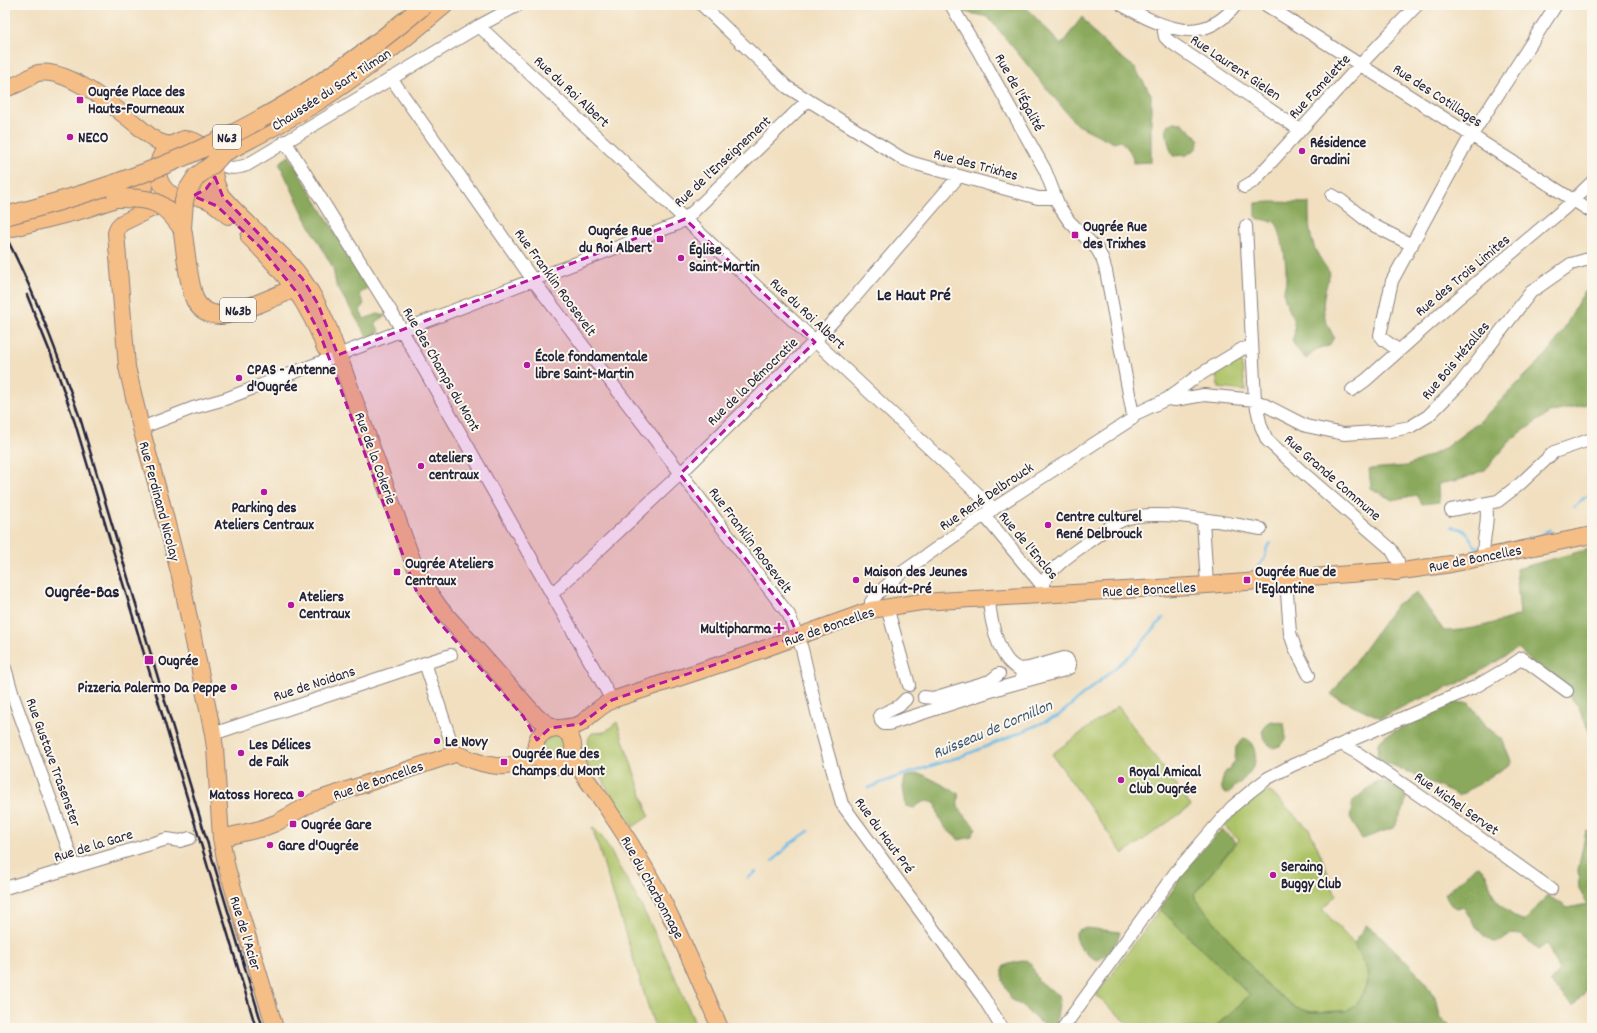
<svg xmlns="http://www.w3.org/2000/svg" width="1597" height="1033" viewBox="0 0 1597 1033" font-family="Dekko,sans-serif">
  <style>
    .green { fill: #adc367; stroke: #687251 }
    .forest { fill: #8aa95c; stroke: #56664c }
    .lines { fill: none; stroke-linecap: round; stroke-linejoin: round }
    .stream { stroke: #6ebce8; stroke-width: 2.5 }
    .minor-casing { stroke: #8a807d; stroke-width: 14 }
    .major-casing { stroke: #8a807d; stroke-width: 18 }
    .highway-casing { stroke: #8a807d; stroke-width: 20 }
    .minor { stroke: #fff; stroke-width: 12 }
    .major { stroke: #f6be87; stroke-width: 16 }
    .highway { stroke: #f6be87; stroke-width: 18 }
    .rail { stroke: #22223b; stroke-width: 2.5 }
    .highway-bridge-casing { stroke: #8a807d; stroke-width: 20; stroke-linecap: butt }
    .highway-bridge { stroke: #f6be87; stroke-width: 18 }
    .marked { fill: #b5179e; fill-opacity: 0.2; stroke: #b5179e; stroke-width: 3; stroke-dasharray: 8 5; stroke-linejoin: round }
    .poi-dot { fill: #b5179e; stroke: #fbf7ec; stroke-width: 1.5 }
    .labels { text-anchor: middle; stroke-width: 4; stroke-linejoin: round; paint-order: stroke }
    .shield { fill: #fbf7ec; stroke: #636270; stroke-width: 1 }
    .shield-label { font-size: 14px; font-weight: bold; fill: #22223b }
    .street-label { font-size: 15px; fill: #22223b; stroke: #fbf7ec }
    .poi-label { font-size: 15px; font-weight: bold; fill: #22223b; stroke: #fbf7ec; text-anchor: start }
    .water-label { font-size: 16px; font-style: italic; fill: #3d5878; stroke: #fbf7ec }
    .quarter-label { font-size: 17px; font-weight: bold; fill: #22223b; stroke: #fbf7ec }
  </style>
  <rect width="100%" height="100%" fill="#fbf7ec"/>
  <filter id="ink" filterUnits="userSpaceOnUse"><feTurbulence type="fractalNoise" baseFrequency=".025" numOctaves="2"/><feDisplacementMap in="SourceGraphic" scale="8" xChannelSelector="R" yChannelSelector="G"/><feConvolveMatrix kernelMatrix="1 2 1 2 8 2 1 2 1" color-interpolation-filters="sRGB"/></filter>
  <filter id="wash" filterUnits="userSpaceOnUse"><feTurbulence type="fractalNoise" baseFrequency=".012" numOctaves="4" result="noise"/><feDisplacementMap in="SourceGraphic" scale="16" xChannelSelector="R" yChannelSelector="G"/><feGaussianBlur stdDeviation="0.9" result="paint"/><feColorMatrix in="noise" values="0 0 0 0 0 0 0 0 0 0 0 0 0 0 0 0 0 1.4 0 .05"/><feComposite in="paint" operator="in"/></filter>
  <g filter="url(#wash)">
    <rect width="100%" height="100%" fill="#f1dfbf"/>
    <path class="green" d="M1241,362L1246,391L1219,388L1216,376V371Z
      M1118,706L1191,806L1123,854L1052,754Z
      M617,722L649,816L633,827L607,789C603,774 590,772 586,761C585,757 586,752 587,748C587,742 588,738 592,733L605,732Z
      M555,734L565,740L566,752C559,759 554,760 545,755L542,743Z
      M1265,790L1273,794L1309,829L1320,853L1336,895L1322,909L1354,944L1369,974L1365,988L1356,1005L1346,1011L1311,1012L1296,1008L1266,985L1196,899L1194,894L1239,840L1224,826L1244,805Z
      M592,827C604,836 611,852 618,865C650,917 673,972 697,1028H655Z
      M1160,909L1250,995L1214,1028H1133L1096,995Z"/>
    <path class="forest" d="M959,5H1024L1061,45L1082,17L1096,35L1113,51L1134,67L1151,94V162L1133,163C1133,152 1126,146 1119,140L1114,143L1076,124L988,17L965,12Z
      M1174,122L1182,123L1199,139L1197,148L1187,155L1173,156C1169,145 1165,136 1167,125Z
      M289,156L369,288L359,294L364,303L360,311L364,319L378,314L385,316L375,323L380,332L368,338L336,285L333,268L306,219L279,163Z
      M1272,202L1309,203C1309,237 1310,245 1330,273C1322,301 1319,311 1334,337L1329,346L1317,349L1306,359L1295,347L1292,340C1300,325 1288,311 1284,295C1283,290 1286,285 1286,280C1287,263 1283,244 1278,227L1275,222L1256,218V203Z
      M1592,291V403L1549,413L1513,438L1485,470L1462,479L1438,484L1439,502L1422,504L1417,495L1392,500L1371,488L1369,469L1407,466L1442,450L1478,423L1548,353L1562,333L1579,300L1585,292Z
      M1592,548V738L1578,706L1567,694L1528,659L1518,648L1488,667L1457,684L1408,704L1381,718L1331,695L1397,604L1417,593L1444,631C1470,631 1495,623 1520,615L1516,569Z
      M1450,703H1469L1487,727L1502,739L1512,763L1459,796L1377,758L1378,743L1385,736Z
      M1272,721L1284,723L1286,738L1280,746L1273,748L1266,742L1262,732L1267,723Z
      M1243,739L1249,740C1267,763 1244,779 1227,794L1223,792L1221,786L1224,774L1235,761L1236,747Z
      M917,774L924,775L958,793C959,798 957,802 958,806C959,809 972,824 976,828L971,837L959,840C944,827 939,825 936,804C926,799 922,802 914,808L906,806L903,788L905,777Z
      M1377,781C1390,782 1398,785 1406,797L1404,809L1393,828L1362,839L1350,817L1353,801Z
      M1222,829L1236,842L1194,894L1196,899L1266,985L1296,1008L1311,1012L1346,1011L1356,1005L1365,988L1369,974L1354,944L1366,925L1383,938L1423,979L1437,1001L1440,1018L1452,1028H1214L1250,995L1160,909L1176,885L1181,873Z
      M1586,831L1592,833V984L1573,1006L1550,982L1559,972L1547,944L1538,949L1521,935L1510,934L1497,943C1482,941 1472,919 1463,907L1456,908L1451,905L1444,895L1475,867L1479,866C1491,877 1488,884 1494,896C1500,908 1514,916 1525,922L1547,895L1568,908L1587,904L1579,889L1578,870Z
      M1087,928L1120,932C1116,944 1111,954 1098,960C1086,956 1075,945 1076,932L1081,929Z
      M1026,960L1031,964L1039,982L1059,995L1060,1000L1056,1022L1050,1026L1038,1021L1022,1006L1012,1000L1003,981V967L1009,964Z"/>
    <g class="lines">
      <path class="stream" d="M1574,507L1584,498L1592,494
        M1452,527C1468,529 1467,534 1475,546L1479,547
        M1545,532L1550,530
        M1529,537H1538L1544,533
        M1251,575L1265,558L1267,547L1271,543
        M868,788L894,778L965,755L1012,736L1058,716L1134,652L1163,618
        M773,861L791,843L809,831
        M748,878L756,872"/>
    </g>
  </g>
  <g filter="url(#ink)">
    <g class="lines">
      <g class="minor-casing">
        <path id="minor" d="M702,5L787,87L903,159L913,163L1038,198H1055
          M1122,5C1162,27 1201,48 1236,5
          M1266,5L1592,212
          M479,26L994,509
          M1163,26L1165,37L1169,41L1300,130
          M391,78L533,280L789,615L802,649L821,729L842,804L983,997L1002,1028
          M285,141L392,313L612,700
          M213,161C226,168 233,170 247,165L479,26L518,5
          M1244,187L1254,181L1360,65L1417,5
          M1332,195L1342,201L1371,224L1412,245
          M1246,226L1255,400L1261,426L1267,440L1301,471L1391,549L1398,561L1399,571
          M1398,350L1384,340L1380,335L1392,281L1466,144L1556,5
          M338,355L675,225L685,219L695,210L808,100
          M1352,390L1366,380L1456,300L1565,208L1592,182
          M1167,399L1175,400L1204,395L1255,400L1306,426L1344,434L1390,431L1410,427L1428,416L1460,384L1531,292L1571,264L1592,258
          M1133,415L1167,399L1196,377L1242,349L1252,347
          M141,428L193,408L225,399L329,359
          M1451,510L1498,501L1520,484L1554,452L1592,439
          M984,515L1046,590
          M1203,520L1207,585
          M1484,558C1481,540 1490,522 1486,505
          M1286,580L1290,633L1295,648L1309,675
          M1042,584C1053,567 1068,556 1084,545C1096,536 1109,526 1123,520C1154,507 1227,523 1261,529
          M552,594L680,474L808,348L848,305L959,176
          M989,598C990,618 998,662 1020,669L1022,676
          M887,607L909,685
          M871,610V602L878,593L900,574L984,515L1132,419L1133,415L1106,271L1102,258L1097,249L1069,221L1059,206L1045,170L979,52L951,5
          M425,663L451,655
          M5,668L13,696L75,867
          M924,697L933,698L990,681L999,674
          M906,699L899,706L880,715L881,721L884,724H889L1003,687L1065,670L1069,668L1070,665L1067,659L1064,658L1029,668L1020,669
          M213,734L425,663L455,754
          M1343,745L1359,754L1452,818L1551,889
          M5,888L167,839L180,841L190,838
          M1063,1028L1175,873L1232,807L1251,791L1268,778L1293,765L1475,687L1509,667L1522,658L1567,691"/>
      </g>
      <g class="major-casing">
        <path id="major" d="M5,89C12,86 19,84 25,80C30,78 33,74 38,73C71,67 125,116 150,136L157,141L169,145
          M184,139C192,139 198,142 203,147C233,176 198,209 171,194C155,184 153,159 168,147C172,143 179,141 184,139Z
          M215,177L216,183L221,195C242,221 270,241 292,266C309,285 319,306 329,329L413,562L428,591L440,608L537,717L554,728
          M171,194L163,203L122,223L118,227L116,233L127,367L141,428L163,508L182,584L213,734L215,748L221,838L227,868L275,1028
          M193,196C208,198 217,205 228,216
          M249,237C284,272 308,301 325,348
          M558,728C584,736 574,772 549,765C544,764 540,760 538,755C535,750 535,743 538,738C548,723 565,731 580,724C584,722 588,717 592,714C598,709 605,704 612,700L733,660L871,610L921,602L1207,585L1389,571L1395,572L1451,564L1592,535
          M573,753C579,771 590,784 601,799C613,817 625,834 636,853C670,908 694,968 720,1028
          M221,838L260,829L276,823L317,800L455,754C462,755 468,759 475,761C501,770 514,767 538,755"/>
      </g>
      <g class="highway-casing">
        <path id="highway" d="M223,153C254,137 285,121 315,103C361,74 403,40 444,5
          M182,228C186,249 187,277 194,297C197,308 209,315 220,315C238,314 277,296 295,288
          M5,229L83,209L116,198L144,186"/>
      </g>
      <use href="#minor" class="minor"/>
      <use href="#major" class="major"/>
      <use href="#highway" class="highway"/>
      <path class="rail" d="M5,235C36,295 59,358 81,421L263,1028
        M27,295L52,357L75,423L256,1028"/>
      <g class="highway-bridge-casing">
        <path id="highway-bridge" d="M116,198C151,199 161,198 182,228
          M5,216C77,198 147,175 214,143C290,107 359,60 424,5
          M182,228L184,201L187,191L197,176L212,165L223,153"/>
      </g>
      <use href="#highway-bridge" class="highway-bridge"/>
    </g>
  </g>
  <path class="marked" d="M215,177L223,197L302,278L318,304L338,355L685,219L815,342L680,474L789,615L798,636L612,700L581,724L550,728L537,740L523,716L437,620L416,590L320,334L300,296L260,247L217,206L193,196L206,189Z"/>
  <g class="poi-dot">
    <rect x="76" y="96" width="8" height="8" rx="2"/>
    <circle cx="70" cy="137" r="4"/>
    <circle cx="1302" cy="151" r="4"/>
    <rect x="1071" y="231" width="8" height="8" rx="2"/>
    <rect x="656" y="235" width="8" height="8" rx="2"/>
    <circle cx="681" cy="258" r="4"/>
    <circle cx="527" cy="365" r="4"/>
    <circle cx="239" cy="378" r="4"/>
    <circle cx="421" cy="466" r="4"/>
    <circle cx="264" cy="492" r="4"/>
    <circle cx="1048" cy="525" r="4"/>
    <rect x="393" y="568" width="8" height="8" rx="2"/>
    <circle cx="856" cy="580" r="4"/>
    <rect x="1243" y="576" width="8" height="8" rx="2"/>
    <circle cx="291" cy="605" r="4"/>
    <path d="M777 622h4v4h4v4h-4v4h-4v-4h-4v-4h4z"/>
    <rect x="144" y="655" width="10" height="10" rx="2"/>
    <circle cx="234" cy="687" r="4"/>
    <circle cx="437" cy="741" r="4"/>
    <circle cx="241" cy="753" r="4"/>
    <rect x="500" y="758" width="8" height="8" rx="2"/>
    <circle cx="1121" cy="780" r="4"/>
    <circle cx="301" cy="794" r="4"/>
    <rect x="289" y="820" width="8" height="8" rx="2"/>
    <circle cx="270" cy="845" r="4"/>
    <circle cx="1273" cy="875" r="4"/>
  </g>
  <g class="labels">
    <g class="shield">
      <rect x="213" y="125" width="28" height="24" rx="3"/>
      <rect x="220" y="298" width="36" height="24" rx="3"/>
    </g>
    <g class="shield-label">
      <text x="227" y="142">N63</text>
      <text x="238" y="315">N63b</text>
    </g>
    <g class="street-label">
      <text transform="translate(1236 67) rotate(34)" y="5">Rue Laurent Gielen</text>
      <text transform="translate(1319 86) rotate(-47)" y="5">Rue Famelette</text>
      <text transform="translate(331 89) rotate(-33)" y="5">Chaussée du Sart Tilman</text>
      <text transform="translate(572 91) rotate(43)" y="5">Rue du Roi Albert</text>
      <text transform="translate(1020 92) rotate(61)" y="5">Rue de l'Égalité</text>
      <text transform="translate(1438 95) rotate(33)" y="5">Rue des Cotillages</text>
      <text transform="translate(722 161) rotate(-43)" y="5">Rue de l'Enseignement</text>
      <text transform="translate(976 164) rotate(15)" y="5">Rue des Trixhes</text>
      <text transform="translate(1462 275) rotate(-40)" y="5">Rue des Trois Limites</text>
      <text transform="translate(556 282) rotate(54)" y="5">Rue Franklin Roosevelt</text>
      <text transform="translate(808 313) rotate(43)" y="5">Rue du Roi Albert</text>
      <text transform="translate(1455 360) rotate(-50)" y="5">Rue Bois Hézalles</text>
      <text transform="translate(442 369) rotate(60)" y="5">Rue des Champs du Mont</text>
      <text transform="translate(752 381) rotate(-44)" y="5">Rue de la Démocratie</text>
      <text transform="translate(376 458) rotate(70)" y="5">Rue de la Cokerie</text>
      <text transform="translate(1333 477) rotate(41)" y="5">Rue Grande Commune</text>
      <text transform="translate(986 496) rotate(-34)" y="5">Rue René Delbrouck</text>
      <text transform="translate(160 501) rotate(75)" y="5">Rue Ferdinand Nicolay</text>
      <text transform="translate(751 540) rotate(53)" y="5">Rue Franklin Roosevelt</text>
      <text transform="translate(1029 545) rotate(50)" y="5">Rue de l'Enclos</text>
      <text transform="translate(1475 558) rotate(-11)" y="5">Rue de Boncelles</text>
      <text transform="translate(1149 589) rotate(-3)" y="5">Rue de Boncelles</text>
      <text transform="translate(829 626) rotate(-19)" y="5">Rue de Boncelles</text>
      <text transform="translate(314 683) rotate(-18)" y="5">Rue de Noidans</text>
      <text transform="translate(54 762) rotate(70)" y="5">Rue Gustave Trasenster</text>
      <text transform="translate(378 780) rotate(-19)" y="5">Rue de Boncelles</text>
      <text transform="translate(1457 803) rotate(35)" y="5">Rue Michel Servet</text>
      <text transform="translate(885 835) rotate(54)" y="5">Rue du Haut Pré</text>
      <text transform="translate(93 845) rotate(-17)" y="5">Rue de la Gare</text>
      <text transform="translate(653 887) rotate(61)" y="5">Rue du Charbonnage</text>
      <text transform="translate(246 933) rotate(73)" y="5">Rue de l'Acier</text>
    </g>
    <g class="poi-label">
      <text x="88" y="96">Ougrée Place des<tspan x="88" dy="17">Hauts-Fourneaux</tspan></text>
      <text x="78" y="142">NECO</text>
      <text x="1310" y="147">Résidence<tspan x="1310" dy="17">Gradini</tspan></text>
      <text x="1083" y="231">Ougrée Rue<tspan x="1083" dy="17">des Trixhes</tspan></text>
      <text x="652" y="235" text-anchor="end">Ougrée Rue<tspan x="652" dy="17">du Roi Albert</tspan></text>
      <text x="689" y="254">Église<tspan x="689" dy="17">Saint-Martin</tspan></text>
      <text x="535" y="361">École fondamentale<tspan x="535" dy="17">libre Saint-Martin</tspan></text>
      <text x="247" y="374">CPAS - Antenne<tspan x="247" dy="17">d'Ougrée</tspan></text>
      <text x="429" y="462">ateliers<tspan x="429" dy="17">centraux</tspan></text>
      <text x="264" y="512" text-anchor="middle">Parking des<tspan x="264" dy="17">Ateliers Centraux</tspan></text>
      <text x="1056" y="521">Centre culturel<tspan x="1056" dy="17">René Delbrouck</tspan></text>
      <text x="405" y="568">Ougrée Ateliers<tspan x="405" dy="17">Centraux</tspan></text>
      <text x="864" y="576">Maison des Jeunes<tspan x="864" dy="17">du Haut-Pré</tspan></text>
      <text x="1255" y="576">Ougrée Rue de<tspan x="1255" dy="17">l'Eglantine</tspan></text>
      <text x="299" y="601">Ateliers<tspan x="299" dy="17">Centraux</tspan></text>
      <text x="771" y="633" text-anchor="end">Multipharma</text>
      <text x="158" y="665">Ougrée</text>
      <text x="226" y="692" text-anchor="end">Pizzeria Palermo Da Peppe</text>
      <text x="445" y="746">Le Novy</text>
      <text x="249" y="749">Les Délices<tspan x="249" dy="17">de Faik</tspan></text>
      <text x="512" y="758">Ougrée Rue des<tspan x="512" dy="17">Champs du Mont</tspan></text>
      <text x="1129" y="776">Royal Amical<tspan x="1129" dy="17">Club Ougrée</tspan></text>
      <text x="293" y="799" text-anchor="end">Matoss Horeca</text>
      <text x="301" y="829">Ougrée Gare</text>
      <text x="278" y="850">Gare d'Ougrée</text>
      <text x="1281" y="871">Seraing<tspan x="1281" dy="17">Buggy Club</tspan></text>
    </g>
    <g class="water-label">
      <text transform="translate(992 728) rotate(-23)" y="6">Ruisseau de Cornillon</text>
    </g>
    <g class="quarter-label">
      <text x="914" y="300">Le Haut Pré</text>
      <text x="82" y="597">Ougrée-Bas</text>
    </g>
  </g>
  <rect width="1597" height="1033" fill="none" stroke="#fbf7ec" stroke-width="20"/>
</svg>
